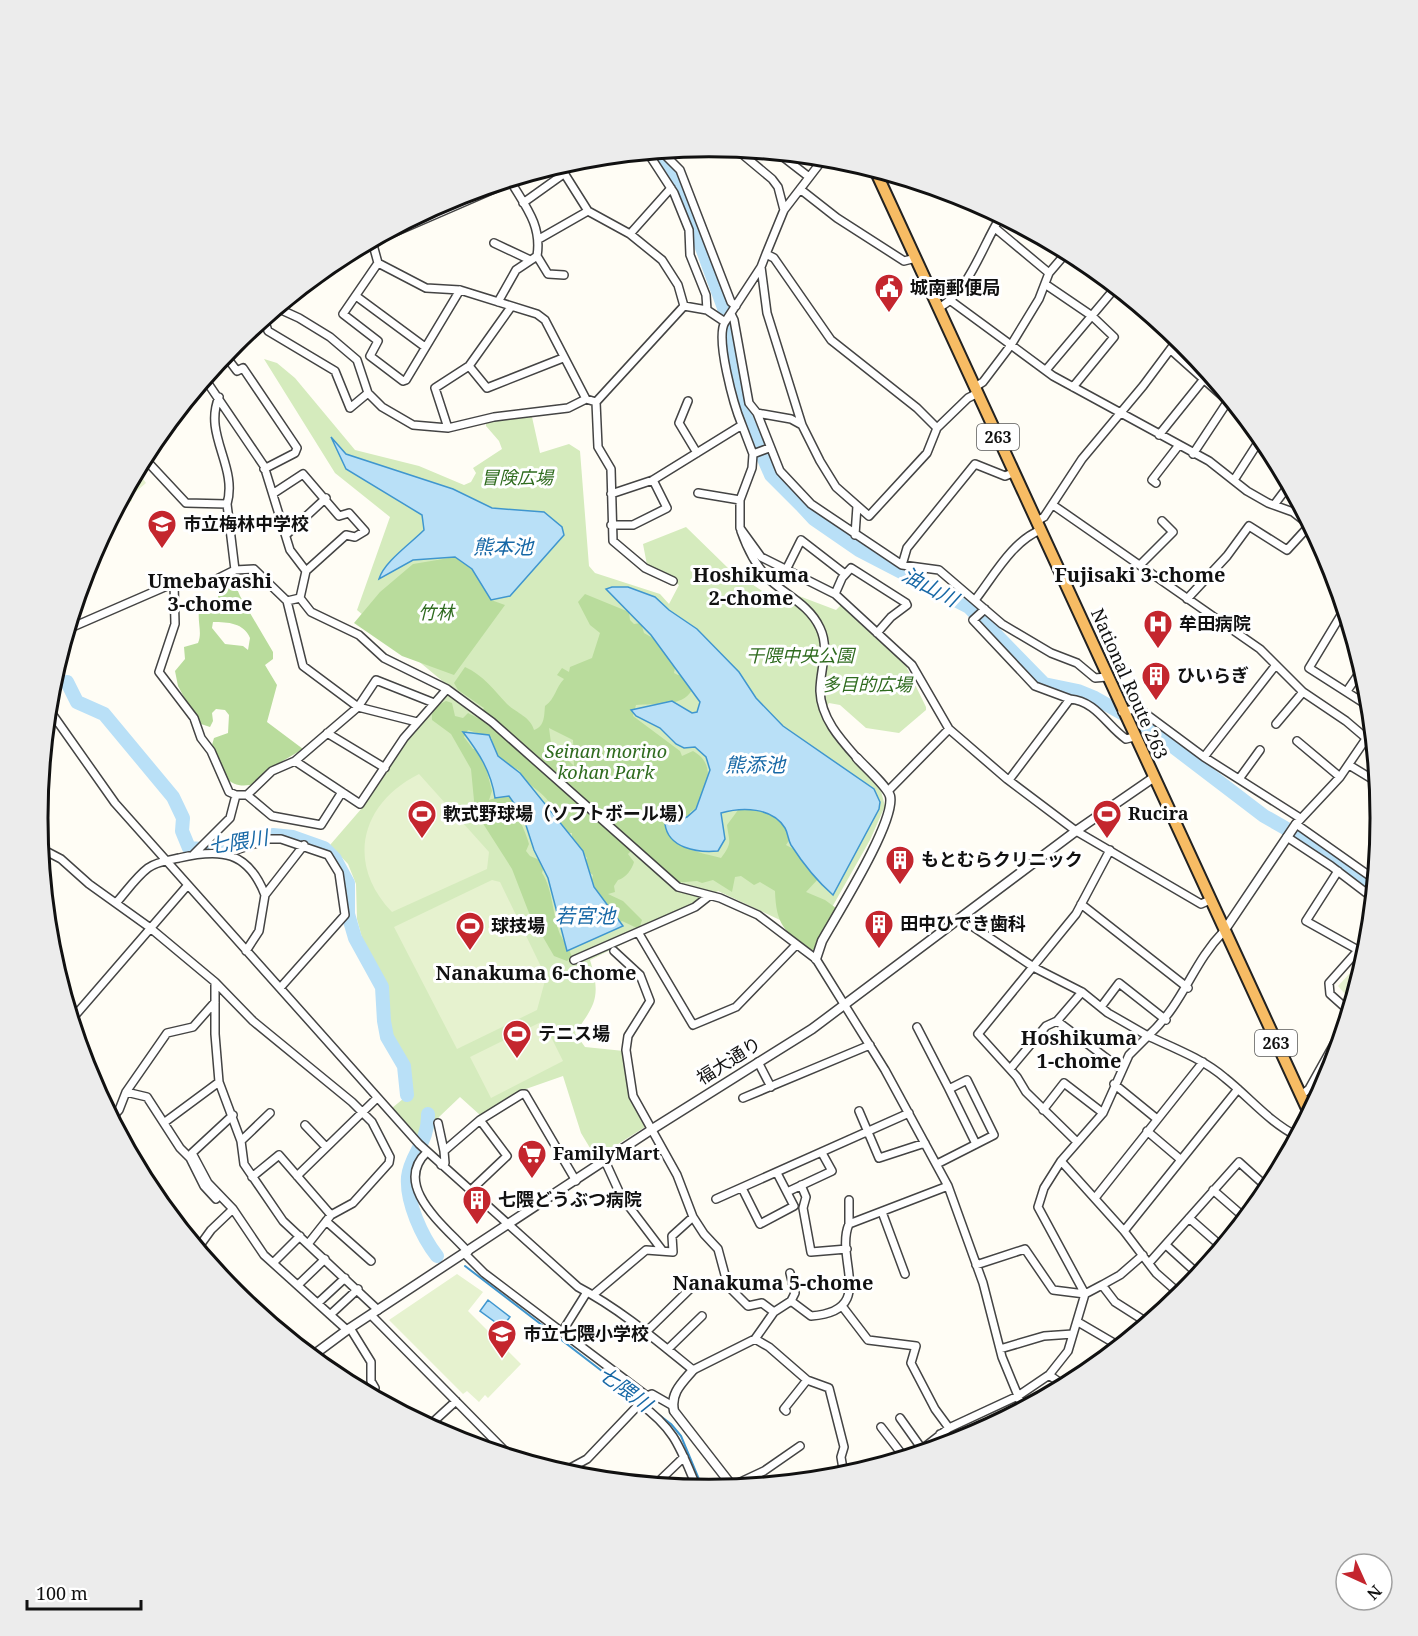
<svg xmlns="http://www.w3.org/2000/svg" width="1418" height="1636" viewBox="0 0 1418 1636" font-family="'Noto Serif','Noto Sans JP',serif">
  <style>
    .green { fill: #d5ebbd }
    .forest { fill: #b9dc9c; fill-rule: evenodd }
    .pitch { fill: #e6f2cf }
    .water { fill: #b9e0f7; stroke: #3f96cf; stroke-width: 1.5 }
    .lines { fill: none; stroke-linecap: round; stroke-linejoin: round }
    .stream { stroke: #3f96cf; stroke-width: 2 }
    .river { stroke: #b9e0f7; stroke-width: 14 }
    .minor-casing { stroke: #444; stroke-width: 10 }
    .tertiary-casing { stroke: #444; stroke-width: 11 }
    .trunk-casing { stroke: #222; stroke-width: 14 }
    .motorway-casing { stroke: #222; stroke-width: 15 }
    .minor { stroke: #fff; stroke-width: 7 }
    .tertiary { stroke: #fff; stroke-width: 8 }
    .trunk { stroke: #f7bc64; stroke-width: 10 }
    .motorway { stroke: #f5a25d; stroke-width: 12 }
    .labels { text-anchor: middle; stroke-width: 6; stroke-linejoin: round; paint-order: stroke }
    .shield { fill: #fff; stroke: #585858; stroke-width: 1.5 }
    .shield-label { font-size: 16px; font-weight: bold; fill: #111 }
    .poi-label { font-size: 18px; font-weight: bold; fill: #111; stroke: #fff; text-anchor: start }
    .park-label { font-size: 18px; font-style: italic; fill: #2f6b1f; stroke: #fff }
    .street-label { font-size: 18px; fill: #111; stroke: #fff }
    .water-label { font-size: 20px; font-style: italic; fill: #1768a6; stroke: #fff }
    .neighbourhood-label { font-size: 20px; font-weight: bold; fill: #111; stroke: #fff }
    .rim { fill: none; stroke: #111; stroke-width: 3 }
  </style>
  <rect width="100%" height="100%" fill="#fffdf5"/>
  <path class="green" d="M264,359L277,363L295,378L355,450L419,466L464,485L471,482L476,473L473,468L502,449L499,441L486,426V421L532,417L540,453L569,444L580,451L589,566L595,573L660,594L669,604L679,585L647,565L643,544L686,527L728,568L780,603H787L799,596L836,610L841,605L906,666L926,707V710L899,733L866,728L840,705L829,703L821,715L837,741L881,791L885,806L870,840L809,948L780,920L718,891L702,905L590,960C601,996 596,1004 575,1033L585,1047L624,1051L628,1090L645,1127L596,1158L581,1133L563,1076L523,1090L480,1115L460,1097L439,1117L426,1145L392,1108L409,1094L406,1066L389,1037L385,1016L387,994L365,949L357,919L356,884L348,864L330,845L362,808L417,725L452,689L357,610L390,517L335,473Z"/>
  <path class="forest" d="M455,557L472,569L491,600L505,605L454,675L402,656L354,623L380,592L413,564Z
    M229,576L232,577L240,596L273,652V659L265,665L277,685L267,722L303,749L264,772L259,783C225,793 222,772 212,745L214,738L228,733L229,715L225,710L216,709L212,713L213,721L210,727L198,723L178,686L175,671L185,659L184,647L198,643C203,632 196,619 200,607L217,604L220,583ZM213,622C228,622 244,623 250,638L248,650L243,646L225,644L212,628Z
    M585,594L629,612L630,620L634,624L641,623L644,633L658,641L676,662L674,673L678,675L684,672L692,690C682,708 654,703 636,705L633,716L680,751L682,756L693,751C716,764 707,784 701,805L690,812L689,817L678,820L674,829C685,853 696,851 721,858C733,842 729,842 727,825L741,806L751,804L783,817L792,836L786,845L801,853L819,878L806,892L825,900L836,908C826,933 840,933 811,951C784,932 776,924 775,891L760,882L754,885L741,876L735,877L732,892L713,880L702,883L697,881L673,883L642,854L632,850L628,854L634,862C632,869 626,878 618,880L614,886L615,892L608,894L623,901L642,920L639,929L622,921L617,924L591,884L593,875L586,870L584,863L587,858L572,839V833H566L558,822L561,819L555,817C553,793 521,785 520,771L496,757L490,743L492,738L468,730L464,737L473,749L479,748L489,769L487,772L492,791L489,800L507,794L514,799C515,815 525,828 529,844L526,851L530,856L542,861L544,866L542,873C553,888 553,921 561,936C565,944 569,948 572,957L567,961L554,956L529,913L512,869L475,811L471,769L451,734L432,720C431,709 437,705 446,701L452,703L455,716L463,718L468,713L478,718L484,708L458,690L454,683L465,667C483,675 494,690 507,704C515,712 531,717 534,730C545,726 544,716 545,706C556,698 555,688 564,679L557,675L562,668L569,672L570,667L592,658L600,633L590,625L578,602ZM549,728L573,740L574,766L551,743Z"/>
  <path class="pitch" d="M137,470L146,483L131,496L132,501L117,508Z
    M419,774L489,852L487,869L392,912C345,863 361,803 419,774Z
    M492,880L500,882L546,977L537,1010L457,1049L394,927Z
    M1366,956L1352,1002L1338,986Z
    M543,1021L563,1061L491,1098L470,1057Z
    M457,1274L483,1292L468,1311L521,1364L488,1398L485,1395L479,1402L467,1391L463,1394L389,1320Z"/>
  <path class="water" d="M331,437L346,454L453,489L492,508L544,512L562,527L564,535L510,596L491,600L472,569L455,557L413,560L379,579C384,562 410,544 424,530L422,515L346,469Z
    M612,587H628L655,597L669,610L697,629L739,672L756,698L783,726L874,789L880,802L879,809L833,895C818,882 802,862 791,845C788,840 788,833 785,828C772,807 742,807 721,813L725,839L718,851C697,853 668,848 665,824L687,817L696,809L710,770L706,757L695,747L684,748L676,744L660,728L636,716L631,710L672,701L692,713L697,712L700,702L651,635L606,589Z
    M463,732L489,735L498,756L520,773L583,851L594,887L623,926L567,951L548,878L534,850L523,816L509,796L495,798C491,771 479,753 463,732Z
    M488,1300L510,1317L502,1327L480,1311Z"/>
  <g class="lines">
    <path class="stream" d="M58,663L67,682
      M465,1266L671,1424L681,1436L703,1489"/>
    <path class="river" d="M655,152C660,166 674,177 682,193L724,308L744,413L771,475L801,505L814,519L859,550L969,607L1044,684L1078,691L1095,698L1150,729L1264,816L1301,837L1374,888
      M67,682L77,702L104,714L173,797L183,818L182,831L189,848L216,850L273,835L293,837L324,848L335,859L348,883V914L355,938L382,987L384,1021L387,1037L404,1066L407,1095
      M428,1114C429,1142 410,1155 408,1177C406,1202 422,1237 437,1256"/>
    <g class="minor-casing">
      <path id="minor" d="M736,149L772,179L778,187L784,210
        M661,151L680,170L731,302L736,306
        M648,153L674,193L689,230L690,255L706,295L707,310L725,322C715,338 734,406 742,425
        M778,153L809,177
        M559,165L588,211L630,234L662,260L678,285L684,306
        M511,182C526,207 542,226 537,256L548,274L564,275
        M800,189L837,218L904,261L916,258
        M523,203L565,173
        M995,228L1049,273
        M630,234L671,188
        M539,239L588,211
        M372,241L378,263L426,288L460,290L537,314L545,320L586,399
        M494,243L528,259
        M766,254L784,210L824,158
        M332,263L372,242L524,176
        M378,263L343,314L378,341L370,356L403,381L406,380L460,290
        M761,267L767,313L802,425L820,461L836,487L869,516L927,453L937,428
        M1045,284L1092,316L1114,337L1073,387
        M356,296L425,347
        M951,301L1011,345L1039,299L1049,273L1067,252
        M498,302L516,270L537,256
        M277,308L299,318L330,337L357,360L368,393L382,407L413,425L448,428L494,417L568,408L586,399L596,402
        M939,308C970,290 982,246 1001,216
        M731,314L734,320L749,403L757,413
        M264,319L268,331L335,371L350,408L368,393
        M725,322L761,267L766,254L774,258L831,340L917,408L937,428L968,398L978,393
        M1171,350L1228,401L1193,454
        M225,355L237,371L243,368L297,448L295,453L264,469
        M469,366L487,388L563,358
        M1046,370L1116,287
        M205,379L264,466L290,550L306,571L300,598L311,612L359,635L384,658L447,689L492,722L678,887L720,898L758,915L816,959L885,1070L948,1186L983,1283L1002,1357L1023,1408
        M975,387L983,382L1011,345L1053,376L1209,461L1247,491L1268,503L1293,512L1311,526
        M219,397C203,435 238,466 227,504
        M688,401L679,423L697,453
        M802,425L791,419L757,413L780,471L811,504L902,565L939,570L1002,624L1051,653L1077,663L1095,678L1107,677
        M448,428L435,388L469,366L511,307
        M1159,435L1204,379
        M753,454L769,448
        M144,458L186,503L227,504L235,570L254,569L287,601L300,598
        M1234,480L1261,438
        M1156,483L1152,480L1179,445
        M274,493L303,474L339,516L349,513L365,531L355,537L346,535L306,571
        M698,493L740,500
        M611,494L653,480L742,425L753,454L752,468L740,500V528L761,557L835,594L912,665L949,729L1007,779L1076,831L1201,904L1210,900
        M1053,505L1260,649L1303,692L1346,721L1366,738
        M1274,505L1289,485
        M1037,521L1044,517L1082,459L1143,386L1178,339
        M611,525H633L667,508L653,480
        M741,531C747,548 757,568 771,581C788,596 810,606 820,628C830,649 820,669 820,691C821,718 840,739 857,758
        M287,534L326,498
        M855,535L857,506
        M902,565L907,548L975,464L1005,476L1015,472
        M1140,565L1173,532L1162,521
        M786,570L801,540L845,574
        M673,581L645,568L613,541L611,469L598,447L596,402L684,306L707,310
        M174,583L175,624L159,672L194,718L201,738L211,751L229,792L236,795
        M835,594L842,578L851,568L906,603L907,605L891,617L877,633
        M1187,599L1227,556L1249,526L1287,550L1309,526
        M975,600C993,577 1013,540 1041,530
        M287,601L303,666L358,707L417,722
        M985,609L973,620L1035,686L1070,699
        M1344,610L1309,668L1370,707
        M68,629L174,583L213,581L235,570
        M1347,691L1362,669
        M48,708L115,803L419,1144L578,1287C620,1309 656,1340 693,1370L755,1339L774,1312L791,1301L811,1316C878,1311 834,1259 849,1224L948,1186
        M1122,712L1138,708L1204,757L1300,818
        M1276,724L1303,692
        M1372,730L1340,777L1296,824L1374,879
        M327,733L385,768
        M1297,741L1340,777
        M1204,757L1275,666
        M295,761L360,804L404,738L447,689
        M1349,765L1377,782
        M1239,779L1260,750
        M1009,780L1070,699C1096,701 1107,726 1126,739L1134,737
        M888,791L949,729
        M247,795L272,816L321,825L342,792
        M1287,837L1331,866L1373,898
        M40,848L61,859L89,884L149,927L215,982V1034L219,1082L241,1141L244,1164L283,1221L378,1310
        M227,853L269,839H281L328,855L339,873L345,915L280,988
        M194,854L230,818L236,795H247L272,771L295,761L358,707L376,680L434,703
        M1338,871L1306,921L1358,950
        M709,896L695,907L638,932L693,1025L736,1007L796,945
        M116,903C126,892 136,877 148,868C156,862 169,860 179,858C221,848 248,851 265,895
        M1081,904L1188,988
        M960,918L1035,968L1082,992L1108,1013L1148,1036L1129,1055L1103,1113L1061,1161
        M1224,931C1191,965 1185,1002 1148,1036C1174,1048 1203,1059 1225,1078C1249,1097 1269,1122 1297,1136
        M246,951L259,931L265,895L304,845
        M614,951L640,975L650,1001L628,1036L626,1050L633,1096L677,1175L693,1217L704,1234L718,1249L728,1286L748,1306L762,1303L774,1312
        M574,960L638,932
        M215,982L253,1021L352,1102L372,1122L390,1157L389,1163L353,1203L331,1215L308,1244
        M1101,1007L1119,983L1166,1020
        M1349,1011L1330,994L1329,983L1369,938
        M72,1019L187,886
        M1057,1021L1121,1069
        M917,1027L949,1089
        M758,1062L771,1087
        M1010,1069L1046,1026L1057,1021L1082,992
        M1114,1084L1157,1119
        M126,1092L147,1097L180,1148L190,1158L204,1186L216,1199
        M1301,1095L1309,1089L1343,1028
        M743,1098L870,1045
        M1043,1110L1064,1083L1103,1113
        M859,1111L879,1158L925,1143
        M233,1115L192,1153L208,1183L233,1209L264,1255L347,1330
        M112,1118L119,1110L126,1092L167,1033L193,1027L215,1002
        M165,1122L219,1082
        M438,1123L444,1151
        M305,1125L326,1147
        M1147,1131L1180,1159
        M241,1141L270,1113
        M1077,1142L1026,1092L1017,1077L978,1034L1076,914L1110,850
        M427,1152C391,1186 446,1227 468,1252
        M605,1161L621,1196L662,1250
        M937,1164L994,1135L967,1080L949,1089L976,1144
        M441,1165L445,1163L444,1151L480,1120L522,1094H525L576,1181
        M297,1176L377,1098
        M252,1177L279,1155L331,1215
        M801,1185L806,1197L803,1208L811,1252L847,1249
        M742,1188L760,1224L794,1206L777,1173
        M1213,1190L1245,1218
        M470,1191L507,1156L480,1120
        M787,1192L832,1171L822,1153
        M1095,1198L1203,1062
        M716,1199L909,1113
        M882,1212L905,1274
        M1189,1218L1222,1247
        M326,1221L371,1261
        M849,1224V1200
        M1124,1231L1238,1089
        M1166,1245L1199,1275
        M198,1248L211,1230L233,1209
        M465,1254L484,1273L562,1332
        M273,1263L300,1236
        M1149,1263L1239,1162L1269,1189
        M976,1265L1025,1249L1053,1290L1085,1294L1102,1285L1115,1302L1148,1323
        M790,1273L795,1293L791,1301
        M298,1285L325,1259
        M1102,1285L1120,1275L1143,1255
        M587,1292L562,1332L647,1396L652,1394L673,1406
        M594,1294L646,1250L673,1252L672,1236L693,1217
        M318,1303L345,1278
        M842,1306L868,1340L916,1346L911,1363L935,1409L949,1428
        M331,1314L358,1289
        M371,1315L510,1456
        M1078,1322L1119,1346
        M350,1328L371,1362V1381L375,1388L371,1395
        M646,1332L691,1288
        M755,1339L769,1347L807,1380L829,1388L844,1447L841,1457L844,1475
        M668,1349L702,1316
        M1000,1349L1044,1336L1073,1334
        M1049,1375L1065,1386
        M639,1403C676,1430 680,1448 697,1488
        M786,1411L784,1409L807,1380
        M900,1418L922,1449
        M881,1427L904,1457
        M435,1429L432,1423L456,1401
        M940,1434L946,1445
        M917,1453L949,1428L1018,1396L1049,1375L1068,1351L1085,1294L1038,1207L1044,1188L1061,1161L1124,1231L1156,1273L1181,1295
        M563,1472L587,1459L647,1396
        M656,1484L684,1457
        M732,1486L764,1471L800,1446"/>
    </g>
    <g class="tertiary-casing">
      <path id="tertiary" d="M1224,931L1296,824
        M816,959L822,941C837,914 896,821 890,796C887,786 864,766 857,758
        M312,1356L347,1330L654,1128L812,1029L1076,831L1153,778
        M693,1370C682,1383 670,1393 674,1411L733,1487"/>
    </g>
    <g class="trunk-casing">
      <path id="trunk" d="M875,170L1309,1113"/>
    </g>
    <g class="motorway-casing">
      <path id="motorway" d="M411,219L471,192"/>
    </g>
    <use href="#minor" class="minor"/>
    <use href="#tertiary" class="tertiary"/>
    <use href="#trunk" class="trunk"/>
    <use href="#motorway" class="motorway"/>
  </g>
  <defs>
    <g id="civic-pin" transform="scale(1.5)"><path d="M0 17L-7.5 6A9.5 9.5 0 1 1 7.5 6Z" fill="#c4262e" stroke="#fff"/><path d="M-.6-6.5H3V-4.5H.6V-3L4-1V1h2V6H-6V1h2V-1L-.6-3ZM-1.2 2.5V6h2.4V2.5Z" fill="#fff"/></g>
    <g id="school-pin" transform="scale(1.5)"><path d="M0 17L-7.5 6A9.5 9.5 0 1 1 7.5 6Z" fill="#c4262e" stroke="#fff"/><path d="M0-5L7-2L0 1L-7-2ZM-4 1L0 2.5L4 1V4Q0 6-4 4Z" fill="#fff"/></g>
    <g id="hospital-pin" transform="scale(1.5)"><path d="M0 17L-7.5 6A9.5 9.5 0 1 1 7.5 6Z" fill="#c4262e" stroke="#fff"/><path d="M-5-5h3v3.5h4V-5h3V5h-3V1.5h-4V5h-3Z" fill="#fff"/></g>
    <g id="building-pin" transform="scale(1.5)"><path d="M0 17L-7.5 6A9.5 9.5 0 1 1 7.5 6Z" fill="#c4262e" stroke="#fff"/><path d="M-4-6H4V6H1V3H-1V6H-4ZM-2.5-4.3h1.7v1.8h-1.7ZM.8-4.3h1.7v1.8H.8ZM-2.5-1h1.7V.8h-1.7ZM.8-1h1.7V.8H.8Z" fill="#fff"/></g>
    <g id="stadium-pin" transform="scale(1.5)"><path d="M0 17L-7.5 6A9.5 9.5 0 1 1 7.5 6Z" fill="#c4262e" stroke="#fff"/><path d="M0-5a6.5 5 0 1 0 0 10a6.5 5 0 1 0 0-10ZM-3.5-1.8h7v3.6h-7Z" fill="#fff"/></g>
    <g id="supermarket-pin" transform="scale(1.5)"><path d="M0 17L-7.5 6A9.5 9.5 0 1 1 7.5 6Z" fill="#c4262e" stroke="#fff"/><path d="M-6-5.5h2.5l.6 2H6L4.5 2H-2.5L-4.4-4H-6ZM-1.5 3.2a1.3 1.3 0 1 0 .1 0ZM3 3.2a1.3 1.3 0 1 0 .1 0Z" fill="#fff"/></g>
  </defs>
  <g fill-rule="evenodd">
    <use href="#civic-pin" x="889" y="288"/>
    <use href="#school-pin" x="162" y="524"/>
    <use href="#hospital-pin" x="1158" y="624"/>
    <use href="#building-pin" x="1156" y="676"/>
    <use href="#stadium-pin" x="422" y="814"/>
    <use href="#stadium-pin" x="1107" y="814"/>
    <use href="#building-pin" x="900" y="860"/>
    <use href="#building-pin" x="879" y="924"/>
    <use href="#stadium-pin" x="470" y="926"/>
    <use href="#stadium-pin" x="517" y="1034"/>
    <use href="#supermarket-pin" x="532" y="1154"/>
    <use href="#building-pin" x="477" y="1200"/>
    <use href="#school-pin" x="502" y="1334"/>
  </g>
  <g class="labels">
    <g class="shield">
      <rect x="977" y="424" width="42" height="26" rx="4.5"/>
      <rect x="1255" y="1030" width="42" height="26" rx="4.5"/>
    </g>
    <g class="shield-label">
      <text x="998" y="443">263</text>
      <text x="1276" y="1049">263</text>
    </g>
    <g class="poi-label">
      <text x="910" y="294">城南郵便局</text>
      <text x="183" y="530">市立梅林中学校</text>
      <text x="1179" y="630">牟田病院</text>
      <text x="1177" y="682">ひいらぎ</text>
      <text x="443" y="820">軟式野球場（ソフトボール場）</text>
      <text x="1128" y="820">Rucira</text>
      <text x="921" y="866">もとむらクリニック</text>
      <text x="900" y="930">田中ひでき歯科</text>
      <text x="491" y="932">球技場</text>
      <text x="538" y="1040">テニス場</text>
      <text x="553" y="1160">FamilyMart</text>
      <text x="498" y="1206">七隈どうぶつ病院</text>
      <text x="523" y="1340">市立七隈小学校</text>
    </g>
    <g class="park-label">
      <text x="517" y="484">冒険広場</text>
      <text x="436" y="619">竹林</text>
      <text x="800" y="662">干隈中央公園</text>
      <text x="867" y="691">多目的広場</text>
      <text x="606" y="758">Seinan morino<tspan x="606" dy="21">kohan Park</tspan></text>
    </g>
    <g class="street-label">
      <text transform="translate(1129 684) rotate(66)" y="6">National Route 263</text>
      <text transform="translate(729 1061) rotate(-32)" y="6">福大通り</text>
    </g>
    <g class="water-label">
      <text x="503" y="554">熊本池</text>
      <text transform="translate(930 587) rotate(28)" y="7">油山川</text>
      <text x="755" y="772">熊添池</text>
      <text transform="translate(238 842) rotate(-9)" y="7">七隈川</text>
      <text x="585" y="923">若宮池</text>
      <text transform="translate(625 1389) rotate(37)" y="7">七隈川</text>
    </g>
    <g class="neighbourhood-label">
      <text x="751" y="582">Hoshikuma<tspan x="751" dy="23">2-chome</tspan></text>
      <text x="1140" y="582">Fujisaki 3-chome</text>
      <text x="210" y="588">Umebayashi<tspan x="210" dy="23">3-chome</tspan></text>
      <text x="536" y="980">Nanakuma 6-chome</text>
      <text x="1079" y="1045">Hoshikuma<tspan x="1079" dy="23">1-chome</tspan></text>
      <text x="773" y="1290">Nanakuma 5-chome</text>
    </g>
  </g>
  <path d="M0 0H1418V1636H0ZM48 818a661 661 0 1 1 1322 0a661 661 0 1 1-1322 0Z" fill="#ececec" fill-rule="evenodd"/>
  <path class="rim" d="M48 818a661 661 0 1 1 1322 0a661 661 0 1 1-1322 0Z"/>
  <g transform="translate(1364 1582) rotate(135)"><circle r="28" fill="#ffffff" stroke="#a0a0a0" stroke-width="1.5"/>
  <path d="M0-4.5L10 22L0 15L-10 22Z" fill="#c4262e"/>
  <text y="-9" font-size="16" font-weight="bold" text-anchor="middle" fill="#111111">N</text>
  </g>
  <path d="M27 1600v9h114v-9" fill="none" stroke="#111111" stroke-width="3"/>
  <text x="36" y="1600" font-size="18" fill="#111111" stroke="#ffffff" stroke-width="4.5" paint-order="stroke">100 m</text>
</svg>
